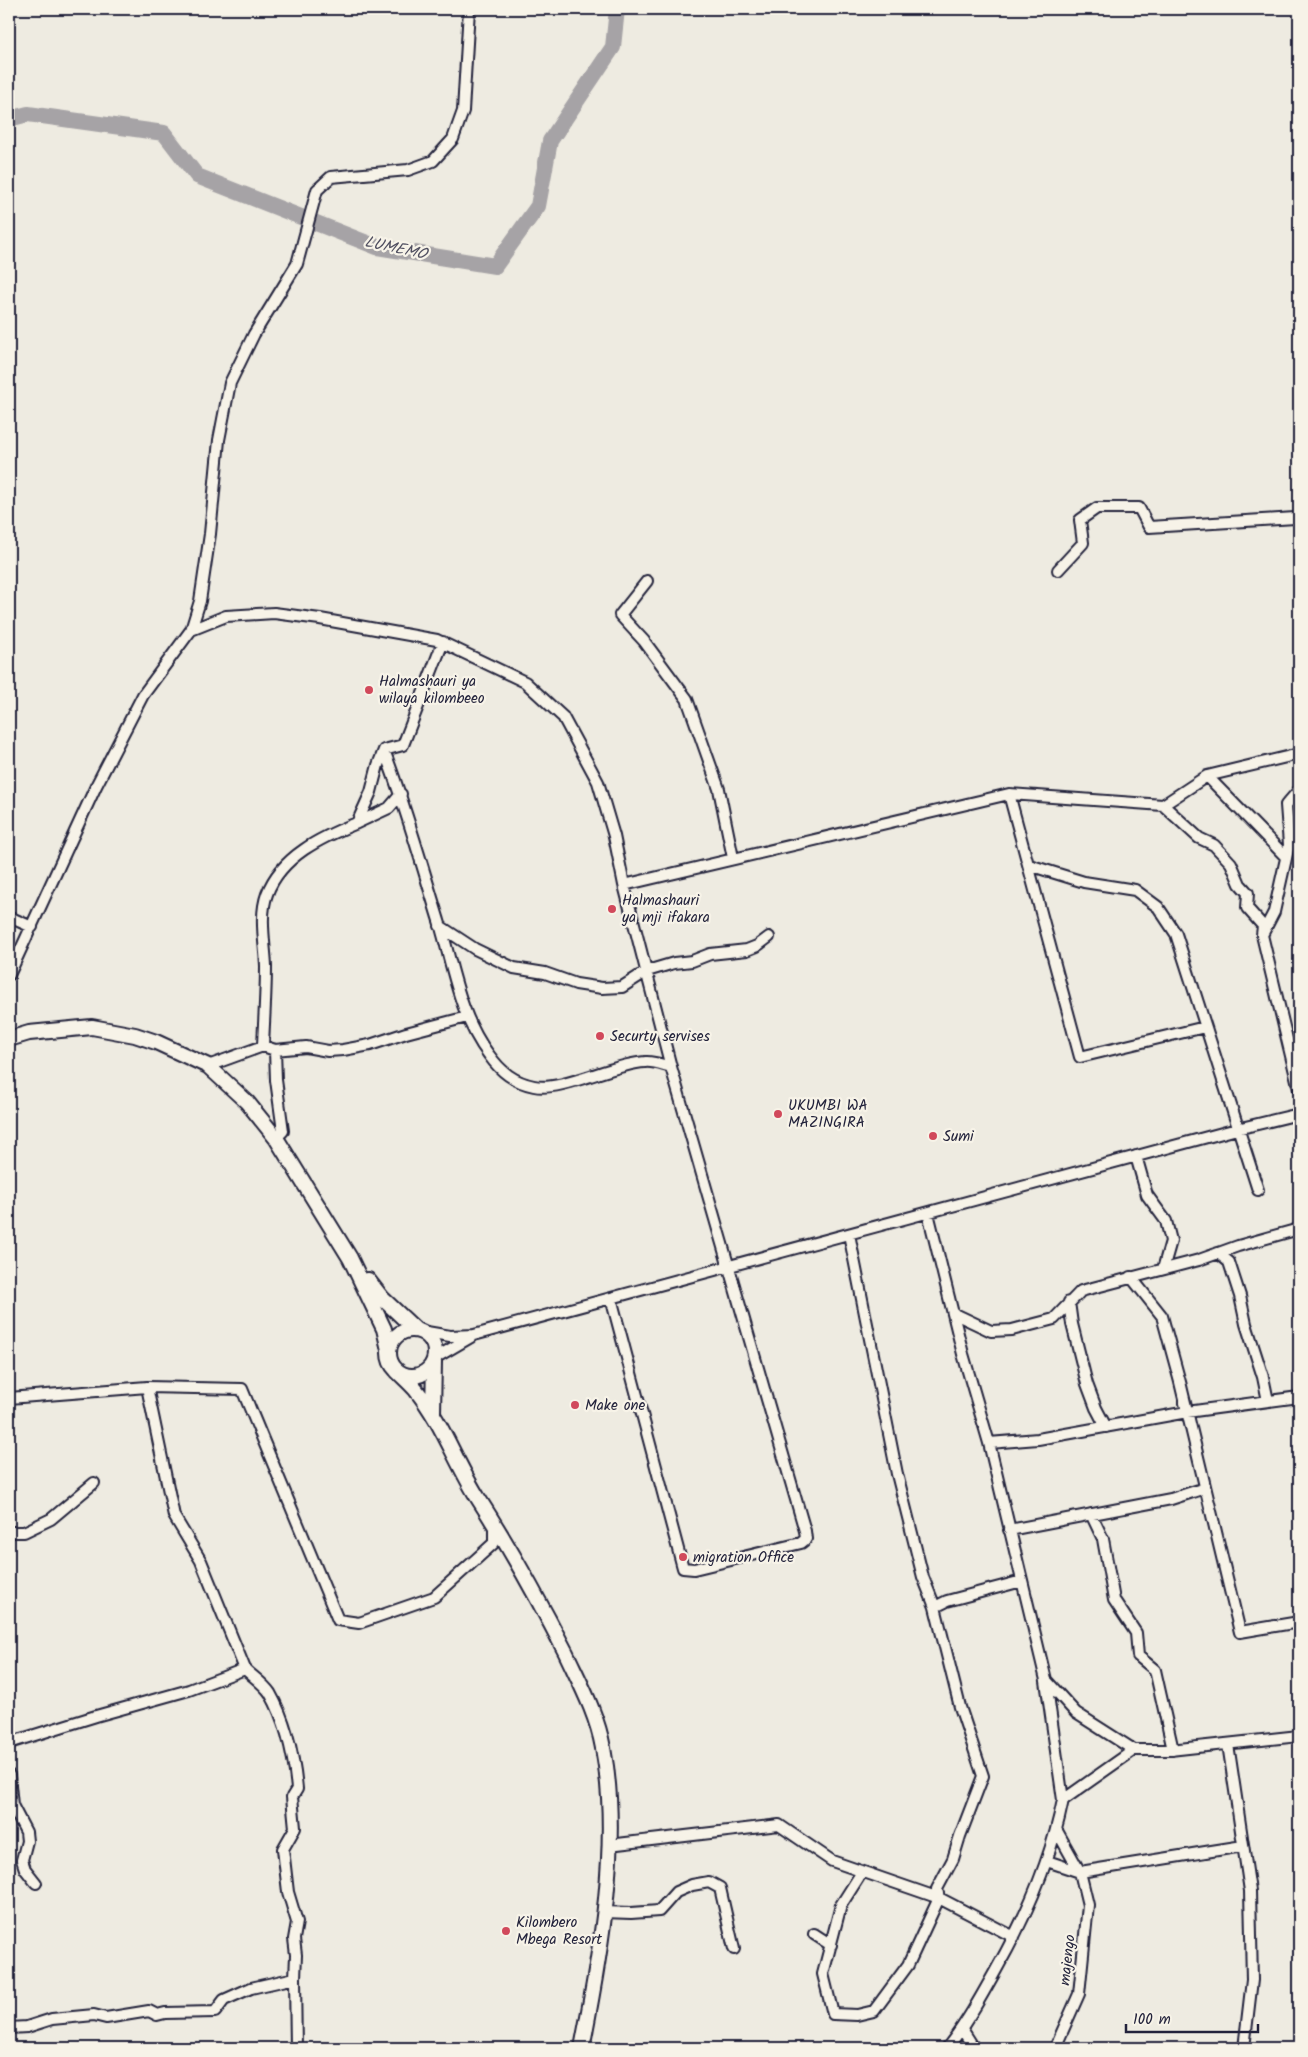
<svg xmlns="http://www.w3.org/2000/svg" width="1308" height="2057" viewBox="0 0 1308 2057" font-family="Kalam,sans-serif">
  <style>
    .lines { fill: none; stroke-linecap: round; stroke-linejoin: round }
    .river { stroke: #a6a3a6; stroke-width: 16 }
    .street-casing { stroke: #22223b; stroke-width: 14 }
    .secondary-casing { stroke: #22223b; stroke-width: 18 }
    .street { stroke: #f7f3e8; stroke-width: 10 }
    .secondary { stroke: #f7f3e8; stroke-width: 14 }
    .poi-dot { fill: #d1495b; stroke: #f7f3e8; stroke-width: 2 }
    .labels { text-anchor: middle; stroke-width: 4.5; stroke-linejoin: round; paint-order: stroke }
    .poi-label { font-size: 15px; fill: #22223b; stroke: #f7f3e8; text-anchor: start }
    .street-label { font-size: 15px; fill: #22223b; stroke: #f7f3e8 }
    .water-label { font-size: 16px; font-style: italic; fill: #504f60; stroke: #f7f3e8 }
  </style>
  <rect width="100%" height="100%" fill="#eeebe1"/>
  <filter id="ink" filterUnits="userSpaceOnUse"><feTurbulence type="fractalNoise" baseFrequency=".02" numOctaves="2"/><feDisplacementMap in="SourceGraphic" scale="10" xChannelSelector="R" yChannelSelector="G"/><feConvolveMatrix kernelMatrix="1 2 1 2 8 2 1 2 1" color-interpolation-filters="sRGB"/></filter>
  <g filter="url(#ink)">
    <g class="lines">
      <path class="river" d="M9,119L28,114L164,133L197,176L377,247L495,266L538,206L550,141L613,47L617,9"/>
      <g class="street-casing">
        <path id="street" d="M1058,570L1083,543L1080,520L1097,508H1139L1149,527L1295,518L1299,520
          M647,581L620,615L644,641L687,699L719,789L733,858
          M191,630L226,616L274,613L320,619L437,640L525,682L563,717L598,782L614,836L624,885L671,1067L805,1531L806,1539L801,1543L694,1569L683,1568L611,1298
          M384,750C406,807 422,866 440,924C453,968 460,1017 489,1055C501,1072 514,1082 534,1086C561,1092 612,1064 645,1062C653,1061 663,1065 671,1067
          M1207,776L1286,857
          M1299,790L1286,805L1289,845L1274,912L1262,935L1299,1089
          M1009,794L1080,1057L1205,1027
          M1163,805L1199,838L1214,845L1231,863L1240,884L1248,893L1247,908L1263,926L1262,935
          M357,823L389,808L401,794
          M1029,865L1084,882L1135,890L1158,907L1176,934L1258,1190
          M624,885L1009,794L1163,805L1207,776L1299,754
          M9,917L32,927
          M440,926L475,949L514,968L545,973L576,984L602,988L622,987L647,971L674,963L692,961L710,954L747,950L757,946L769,937
          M9,975L96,786L143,695L191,630L200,601L210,534L219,440L230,383L254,334L297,264L317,190L331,177L408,170L433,161L453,139L463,111L469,9
          M263,1046C264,1020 266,993 266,966C265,943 259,916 267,894C281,856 322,837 357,823L371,792L378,765L384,750L403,745L443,642
          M275,1050L276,1080L283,1131L276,1138
          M208,1066L263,1046L275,1050L306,1047L328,1051L343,1050L370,1045L406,1033L467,1017
          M1136,1156L1147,1195L1166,1221L1171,1241L1163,1269
          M928,1213L963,1354L989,1443L1046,1680L1076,1713L1134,1750H1170L1299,1736
          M849,1234L897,1474L923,1577L935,1607
          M1218,1253L1229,1262L1240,1296L1246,1324L1263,1377L1268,1401
          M1131,1277L1162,1316L1180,1382L1240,1632L1299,1622
          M1069,1302L1072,1324L1087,1384L1096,1408L1106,1427
          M953,1313L991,1331L1012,1330L1054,1319L1081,1291L1199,1260L1238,1246L1299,1229
          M421,1331L450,1336L474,1335L1237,1129L1299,1114
          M435,1358L471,1337
          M9,1398L147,1387L242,1389L338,1620L359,1623L434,1597L494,1543V1524
          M989,1443L1038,1439L1187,1412L1299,1397
          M1091,1514L1103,1539L1114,1600L1136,1633L1138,1656L1155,1670L1173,1750
          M1009,1530L1171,1499L1205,1488
          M9,1532H24L51,1519L94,1483
          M1046,1681L1063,1800
          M9,1743L96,1716L189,1690L245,1669L201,1561L174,1516L147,1387
          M1228,1744L1250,1891L1252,1980L1244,2048
          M9,1775L12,1805L26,1832L27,1841L22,1860L25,1869L36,1883
          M609,1845L779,1825L832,1861L939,1898L937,1889L953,1859L960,1836L983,1776L960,1707L935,1607L947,1601L1022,1581
          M1047,1861L1080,1872L1243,1846
          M862,1872L841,1905L823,1974L833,2014L857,2015L874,2011L908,1965L939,1898L1014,1937
          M604,1912L631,1913L659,1911L676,1892L692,1885L709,1882L720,1888L734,1949
          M814,1934L831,1945
          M295,1978L296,2048
          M9,2028L27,2027L52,2019L94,2015L106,2018L149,2011L157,2015L165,2013L215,2012L224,2000L251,1988L295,1978L296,1955L294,1939L297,1922L288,1892L283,1849L295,1828L292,1797L297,1789C294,1758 286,1721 270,1693C264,1684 252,1676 245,1669
          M962,2029L974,2048
          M947,2048C966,2024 981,1997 996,1970C1026,1917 1051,1860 1063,1800L1134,1750
          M1055,2048L1079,1994L1088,1905L1080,1872L1057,1831"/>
      </g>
      <g class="secondary-casing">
        <path id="secondary" d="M9,1039L29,1033L92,1027L135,1035L156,1042L208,1066L247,1102L276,1138L350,1258L384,1329L389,1350
          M368,1280L382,1298L416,1330
          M389 1353a23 23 0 1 1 46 0a23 23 0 1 1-46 0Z
          M397,1371C403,1377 410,1383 416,1390C442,1422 456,1463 478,1498C510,1548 539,1600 566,1653C580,1683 597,1714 603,1748C621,1841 600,1956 582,2048
          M433,1413L434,1362"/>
      </g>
      <use href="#street" class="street"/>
      <use href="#secondary" class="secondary"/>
    </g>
  </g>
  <g class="poi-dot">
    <circle cx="369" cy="690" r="5"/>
    <circle cx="612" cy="909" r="5"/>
    <circle cx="600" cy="1036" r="5"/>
    <circle cx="778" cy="1114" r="5"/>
    <circle cx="933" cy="1136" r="5"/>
    <circle cx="575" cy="1405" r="5"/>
    <circle cx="683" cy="1557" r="5"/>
    <circle cx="506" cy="1931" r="5"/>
  </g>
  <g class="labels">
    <g class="poi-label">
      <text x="379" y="686">Halmashauri ya<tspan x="379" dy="17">wilaya kilombeeo</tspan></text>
      <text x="622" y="905">Halmashauri<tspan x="622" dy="17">ya mji ifakara</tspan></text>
      <text x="610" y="1041">Securty servises</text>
      <text x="788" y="1110">UKUMBI WA<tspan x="788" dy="17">MAZINGIRA</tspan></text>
      <text x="943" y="1141">Sumi</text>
      <text x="585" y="1410">Make one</text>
      <text x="693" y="1562">migration Office</text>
      <text x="516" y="1927">Kilombero<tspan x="516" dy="17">Mbega Resort</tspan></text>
    </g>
    <g class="street-label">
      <text transform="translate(1067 1960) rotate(-84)" y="5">majengo</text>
    </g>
    <g class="water-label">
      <text transform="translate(396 247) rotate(12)" y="6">LUMEMO</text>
    </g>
  </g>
  <rect width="1308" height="2057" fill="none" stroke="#f7f3e8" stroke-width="30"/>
  <rect x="15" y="15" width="1278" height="2027" fill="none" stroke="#22223b" stroke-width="2" filter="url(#ink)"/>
  <path d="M1126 2024v8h132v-8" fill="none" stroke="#22223b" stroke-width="2.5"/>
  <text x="1133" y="2024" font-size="15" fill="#22223b" stroke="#f7f3e8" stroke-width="4" paint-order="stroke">100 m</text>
</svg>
